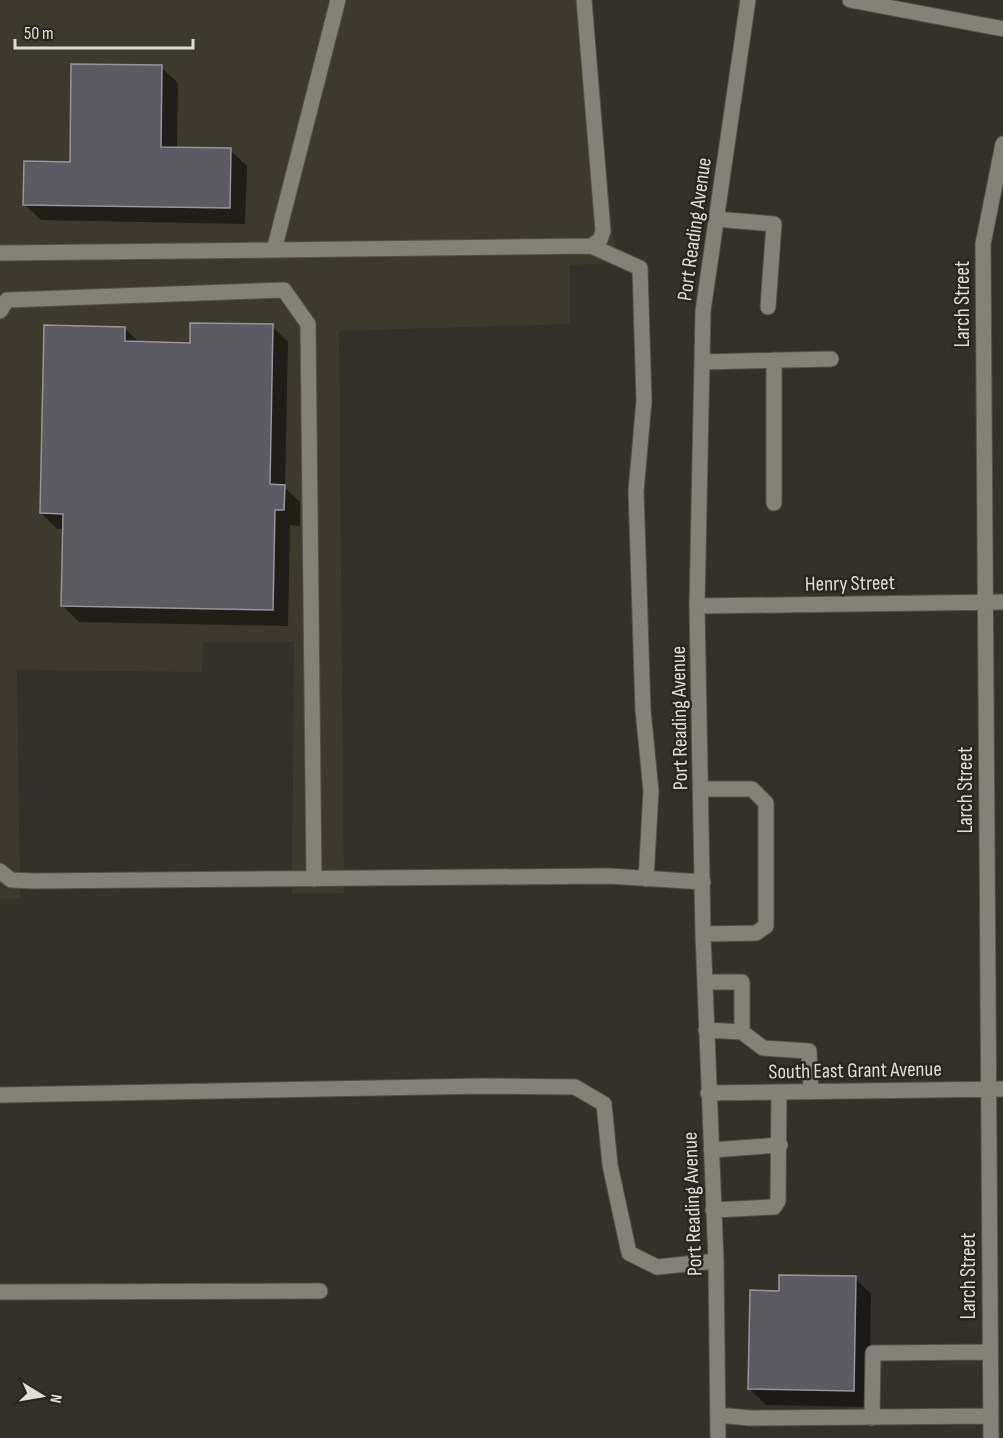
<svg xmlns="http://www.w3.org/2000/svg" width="1003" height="1438" viewBox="0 0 1003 1438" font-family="'Sofia Sans Condensed',sans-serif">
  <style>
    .built { fill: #3d392c }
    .shadow { fill: #0007 }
    .building { fill: #5c5a62; stroke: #96959d; stroke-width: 1.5 }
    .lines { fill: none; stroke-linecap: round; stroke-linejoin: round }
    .minor-casing { stroke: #525049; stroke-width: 17 }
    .minor { stroke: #848179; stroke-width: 15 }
    .labels { text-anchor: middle; stroke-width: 5; stroke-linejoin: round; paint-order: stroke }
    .street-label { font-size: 21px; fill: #deddd8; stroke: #292720 }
  </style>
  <rect width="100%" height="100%" fill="#33312a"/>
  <path class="built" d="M0,0H585L617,263L570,265V324L339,331L344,893H292L294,642H203L202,672L17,670L20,899H0Z"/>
  <path class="shadow" d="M161,67L178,83L177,149L230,150L247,166L245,224L41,220L24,204L71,164Z
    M272,326L288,342L285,488L300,502V526L290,525L288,626L79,622L63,606L64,529H57L41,513L124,328L140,343L191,344Z
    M855,1278L871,1294L869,1407L766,1405L750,1389Z"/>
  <path class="building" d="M71,64L162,65L161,147L231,148L230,208L23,205L24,161L70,162Z
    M190,323L273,324L270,484L285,485L284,510H275L273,610L61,606L63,514L40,513L44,325L125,327V341L190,343Z
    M779,1275L856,1276L854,1391L748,1389L750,1290L779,1291Z"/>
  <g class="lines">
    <g class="minor-casing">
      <path id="minor" d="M850,0L1003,29
        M716,219L774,224L768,307
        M591,246L640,268L644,401L636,491L643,710L651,791L646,879
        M274,250L591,246L600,240L603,231L584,0
        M0,253L274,250L338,0
        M0,311L7,300L284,290L308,324L314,879
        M702,362L831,359
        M774,503V360
        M697,606L1003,602
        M701,789H752L766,803V926L756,933L703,934
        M0,871L11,880L34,881L609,876L703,882
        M705,982H742V1032
        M706,1030L742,1032L763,1048L809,1051L811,1092
        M708,1093L1003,1089
        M0,1095L483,1086L575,1087L604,1104L610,1165L629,1253L657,1267L716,1261
        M711,1150L780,1145
        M713,1210L774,1207L778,1201L779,1092
        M0,1292L320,1291
        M718,1415L749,1418L990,1416
        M872,1418L873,1353L990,1352
        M718,1438L716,1261L703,934L697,606L703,311L748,0
        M991,1438L983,244L1003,144"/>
    </g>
    <use href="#minor" class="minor"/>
  </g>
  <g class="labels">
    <g class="street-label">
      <text transform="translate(694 229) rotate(-82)" y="7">Port Reading Avenue</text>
      <text transform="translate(962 304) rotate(-90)" y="7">Larch Street</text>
      <text transform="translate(850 583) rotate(-1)" y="7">Henry Street</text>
      <text transform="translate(679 718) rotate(-91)" y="7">Port Reading Avenue</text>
      <text transform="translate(965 790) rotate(-90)" y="7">Larch Street</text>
      <text transform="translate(855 1070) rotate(-1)" y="7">South East Grant Avenue</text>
      <text transform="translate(692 1204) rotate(-92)" y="7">Port Reading Avenue</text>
      <text transform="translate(968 1276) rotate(-90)" y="7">Larch Street</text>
    </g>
  </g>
  <g transform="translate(42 1396) rotate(101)" stroke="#292720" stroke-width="4.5" paint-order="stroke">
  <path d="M0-4.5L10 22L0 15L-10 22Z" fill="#deddd8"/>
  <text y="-9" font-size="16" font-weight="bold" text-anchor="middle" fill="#deddd8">N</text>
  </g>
  <path d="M15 39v9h178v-9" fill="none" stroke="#deddd8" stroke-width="3"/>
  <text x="24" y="39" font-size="18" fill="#deddd8" stroke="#292720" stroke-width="4.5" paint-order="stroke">50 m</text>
</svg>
